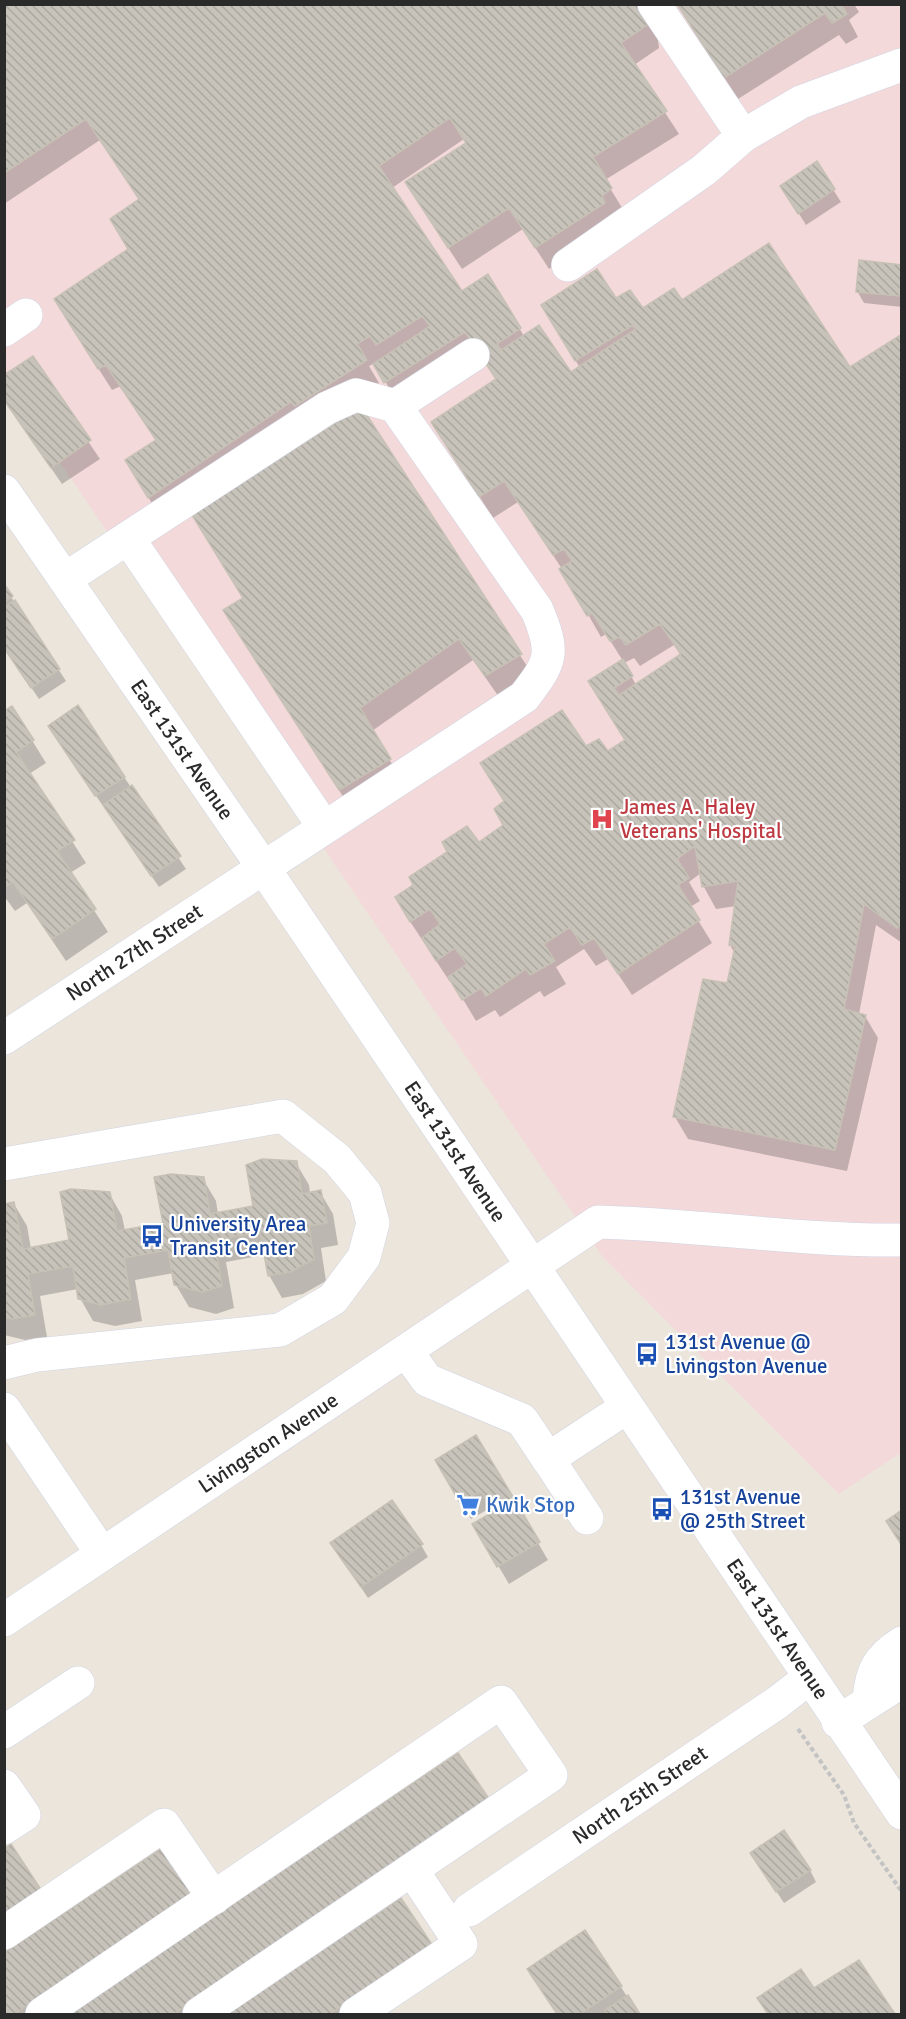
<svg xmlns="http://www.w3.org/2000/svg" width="906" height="2019" viewBox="0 0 906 2019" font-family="Signika,sans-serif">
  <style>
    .medical { fill: #f3d9da }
    .shadow { fill: #0003; fill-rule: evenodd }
    .building { fill: url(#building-back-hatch); stroke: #c7c1b5; stroke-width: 1.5 }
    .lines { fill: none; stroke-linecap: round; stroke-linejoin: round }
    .minor-casing { stroke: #d1d4e3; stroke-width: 34 }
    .path { stroke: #c3c3c3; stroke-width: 4; stroke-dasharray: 4.5 3; stroke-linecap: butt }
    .minor { stroke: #fff; stroke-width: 33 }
    .labels { text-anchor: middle; stroke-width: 4.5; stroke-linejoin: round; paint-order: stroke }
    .street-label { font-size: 21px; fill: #2a2a2a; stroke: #fff }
    .health-label { font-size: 21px; fill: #be3a42; stroke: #fff; text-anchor: start }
    .transit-label { font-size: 21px; fill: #164399; stroke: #fff; text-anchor: start }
    .shop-label { font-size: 21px; fill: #366cbe; stroke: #fff; text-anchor: start }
  </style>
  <defs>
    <pattern id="building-back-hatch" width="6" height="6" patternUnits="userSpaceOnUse" patternTransform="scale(1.5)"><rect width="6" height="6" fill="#c7c3ba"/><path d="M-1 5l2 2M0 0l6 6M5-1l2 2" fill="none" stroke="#aba8a0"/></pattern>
  </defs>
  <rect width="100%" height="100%" fill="#ece5dc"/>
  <path class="medical" d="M4,5H901L902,1452L839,1494L602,1256L5,382Z"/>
  <path class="shadow" d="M4,4H643L656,27L659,48L634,65L679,134L605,180L624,211L617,225L549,269L523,229L462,269L420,205L467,144L464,139L392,188L461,293L487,276L524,336L570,374L580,368L556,328L616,300L642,310L681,302L849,369L902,335V943L876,925L859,1014L865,1016L878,1038L847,1171L688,1139L675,1117L729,985L735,954L730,945L736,906L716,909L704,887L701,873L689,882L700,901L690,907L712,943L632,995L608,959L596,966L584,949L556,967L566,984L544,997L540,991L500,1017L495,1010L476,1021L452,981L450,982L409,920L478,844L505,826L586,748L607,753L627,741L603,704L623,661L606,634L601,637L562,569L518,502L493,518L433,423L497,380L479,353L398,404L375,363L369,366L379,383L161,519L140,483L157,441L121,386L112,390L69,322L130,250L140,201L100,140L4,204ZM674,645L681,656L636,685L624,663L634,658L640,666Z
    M677,4H854L859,12L849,20L858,37L846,44L839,35L738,99Z
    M817,164L841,202L806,225L789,198Z
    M902,266V307L864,303L857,291Z
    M32,358L100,459L62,484L4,400Z
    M361,409L534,677L499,697L473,660L372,731L403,782L353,812L238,633L244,598Z
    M4,586L66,681L39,699L4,647Z
    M12,708L46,763L29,774L86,863L70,873L108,932L66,961L27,903L15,911L4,896V713Z
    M56,738L124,777L186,869L159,887Z
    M296,1163L309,1185L310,1194L320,1192L333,1214L338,1245L321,1248L326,1281L303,1294L282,1298L269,1275L265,1255L226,1262L234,1308L216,1314L189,1307L176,1285L174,1273L135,1280L142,1321L115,1326L93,1321L80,1298L78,1289L40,1296L47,1337L25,1340L4,1335V1205L14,1204L27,1226L31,1249L71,1241L109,1193L122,1216L125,1231L165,1224L203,1179L216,1201L218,1214L255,1207Z
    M476,1437L548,1560L509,1584L474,1525L495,1513L492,1507L471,1519L437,1460Z
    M332,1544L421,1545L428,1557L368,1598Z
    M458,1755L185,2014H69Z
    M759,1865L810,1870L816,1882L784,1903Z
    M198,1899L25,2014H4V1955Z
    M400,1900L341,2014H227Z
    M585,1932L621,1987L638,2014H610L608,2012L604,2014H558L536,1981Z
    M858,1962L893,2014H769L759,1998L814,1990Z"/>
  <path class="building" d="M4,4H644L647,25L621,43L667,111L593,157L612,188L602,196L605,203L535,248L509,208L448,248L405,182L466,143L450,118L379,166L462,291L488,274L521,328L497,344L501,350L539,325L571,372L636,329L633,325L575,361L541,305L597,269L616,298L630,290L643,308L674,288L682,300L769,243L850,367L902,334V923L897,928L864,904L844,1009L866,1015L835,1150L673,1117L703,979L727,983L735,947L729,945L738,881L702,887L695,846L677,859L689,878L678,885L700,920L618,974L594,938L582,945L570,927L544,944L555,961L530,975L526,969L486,996L481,988L462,1000L448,977L467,964L455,948L436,961L422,938L440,924L430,909L410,922L395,897L413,885L409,877L447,852L442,842L467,826L479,842L503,825L494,809L504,801L480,763L562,710L586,746L599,739L608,751L625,740L588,681L623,659L633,676L614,688L619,695L681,654L660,624L626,645L620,637L610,641L592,613L587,616L559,569L572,561L564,549L553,555L504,481L479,497L431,422L496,379L465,332L384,383L373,364L430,326L422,316L376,345L370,336L357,344L367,360L295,406L291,402L148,498L125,460L156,440L106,365L98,369L54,299L128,249L110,219L139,199L86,119L4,173Z
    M677,4H841L847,14L832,23L825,13L724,78Z
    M817,161L835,189L798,214L780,186Z
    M859,260L902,265L900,296L856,292Z
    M33,356L91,440L51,468L4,400V375Z
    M361,406L522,654L485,676L459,639L360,708L391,759L339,790L223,610L243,598L192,515Z
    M4,584L13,596L4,602Z
    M15,600L60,669L31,688L4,648V607Z
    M78,705L125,777L95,796L48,726Z
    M12,706L34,740L16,752L75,840L57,851L96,909L52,939L13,882L4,888V711Z
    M132,785L181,856L151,876L103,805Z
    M262,1159L297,1161L302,1194L321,1190L327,1223L309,1226L314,1259L290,1272L268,1276L260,1232L214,1240L222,1286L202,1292L174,1285L168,1250L124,1258L131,1299L101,1305L78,1299L73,1266L28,1274L35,1315L11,1319L4,1317V1204L14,1202L23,1249L69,1240L60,1192L71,1189L110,1192L117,1231L163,1223L154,1177L171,1174L204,1177L210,1214L253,1206L246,1165Z
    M476,1435L540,1542L497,1567L472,1524L493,1512L481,1491L460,1503L435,1460Z
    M392,1500L423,1544L361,1587L330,1543Z
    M902,1510V1546L886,1521Z
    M458,1753L492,1803L174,2014H67Z
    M784,1830L811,1870L776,1892L750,1853Z
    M11,1844L42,1891L4,1916V1849Z
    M165,1846L196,1893L14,2014H4V1953Z
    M401,1898L433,1946L330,2014H225Z
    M585,1930L622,1986L580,2014H557L527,1969Z
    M859,1960L895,2014H768L757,1998L801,1969L814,1988Z
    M628,1995L640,2014H608L605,2010Z"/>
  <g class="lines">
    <g class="minor-casing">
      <g id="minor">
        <path d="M654,4L743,136"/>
        <path d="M568,265L704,170L743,136L801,102L901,65"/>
        <path d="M4,330L26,315"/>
        <path d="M395,406L473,355"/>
        <path id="s1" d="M4,491L263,867L902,1813"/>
        <path d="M128,538L324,827"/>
        <path id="s2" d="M4,1038L524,697C552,661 555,653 537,610L395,406L356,395L327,408L65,579"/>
        <path d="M4,1164L283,1116L337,1159L365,1193L373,1223L364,1257L333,1299L280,1330L37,1355L4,1363"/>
        <path d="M407,1352L427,1380L522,1420L548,1459"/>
        <path d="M4,1409L102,1554"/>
        <path d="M587,1518L548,1459L627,1407"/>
        <path id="s3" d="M4,1620L598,1222C700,1225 800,1241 902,1240"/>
        <path d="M869,1700C871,1672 878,1658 902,1643"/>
        <path d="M838,1722L902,1681"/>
        <path d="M4,1732L78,1683"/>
        <path d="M4,1786L24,1815L4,1828"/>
        <path id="s4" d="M469,1910L778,1702L809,1678"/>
        <path d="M4,1933L164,1825L214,1898"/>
        <path d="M42,2014L501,1702L551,1775L199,2014"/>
        <path d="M356,2014L461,1944L412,1870"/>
      </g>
    </g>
    <path class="path" d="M798,1729L844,1795L854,1823L902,1892"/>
    <use href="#minor" class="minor"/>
  </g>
  <defs>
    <g id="hospital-bare" transform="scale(1.8)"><path d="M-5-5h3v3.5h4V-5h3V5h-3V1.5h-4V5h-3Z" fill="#e0444e" stroke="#fff" stroke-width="2.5" paint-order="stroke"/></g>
    <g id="bus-bare" transform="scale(1.8)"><path d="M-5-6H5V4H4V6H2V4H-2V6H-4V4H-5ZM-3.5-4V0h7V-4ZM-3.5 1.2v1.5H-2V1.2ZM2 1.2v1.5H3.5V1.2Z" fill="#1a4fb4" stroke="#fff" stroke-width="2.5" paint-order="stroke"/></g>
    <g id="supermarket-bare" transform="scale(1.8)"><path d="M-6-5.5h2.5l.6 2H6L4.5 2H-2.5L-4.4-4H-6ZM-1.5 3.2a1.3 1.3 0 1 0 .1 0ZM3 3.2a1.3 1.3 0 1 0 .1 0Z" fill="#3f7fe0" stroke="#fff" stroke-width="2.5" paint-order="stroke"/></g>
  </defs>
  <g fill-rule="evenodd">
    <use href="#hospital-bare" x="602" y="819"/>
    <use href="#bus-bare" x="152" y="1236"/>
    <use href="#bus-bare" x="647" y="1354"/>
    <use href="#supermarket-bare" x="468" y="1505"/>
    <use href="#bus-bare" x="662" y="1509"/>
  </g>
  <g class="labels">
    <g class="street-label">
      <text dy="7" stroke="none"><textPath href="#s1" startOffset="314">East 131st Avenue</textPath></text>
      <text dy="7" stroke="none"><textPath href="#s2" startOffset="156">North 27th Street</textPath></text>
      <text dy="7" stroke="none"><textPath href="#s1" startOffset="800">East 131st Avenue</textPath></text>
      <text dy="7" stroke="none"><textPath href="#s3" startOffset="318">Livingston Avenue</textPath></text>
      <text dy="7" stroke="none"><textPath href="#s1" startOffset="1376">East 131st Avenue</textPath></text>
      <text dy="7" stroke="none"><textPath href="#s4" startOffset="206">North 25th Street</textPath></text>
    </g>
    <g class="health-label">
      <text x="620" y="814">James A. Haley<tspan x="620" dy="24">Veterans' Hospital</tspan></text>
    </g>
    <g class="transit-label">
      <text x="170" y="1231">University Area<tspan x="170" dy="24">Transit Center</tspan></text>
      <text x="665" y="1349">131st Avenue @<tspan x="665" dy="24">Livingston Avenue</tspan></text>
      <text x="680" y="1504">131st Avenue<tspan x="680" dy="24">@ 25th Street</tspan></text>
    </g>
    <g class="shop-label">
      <text x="486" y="1512">Kwik Stop</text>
    </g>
  </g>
  <rect width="906" height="2019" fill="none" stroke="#2a2a2a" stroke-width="12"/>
</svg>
